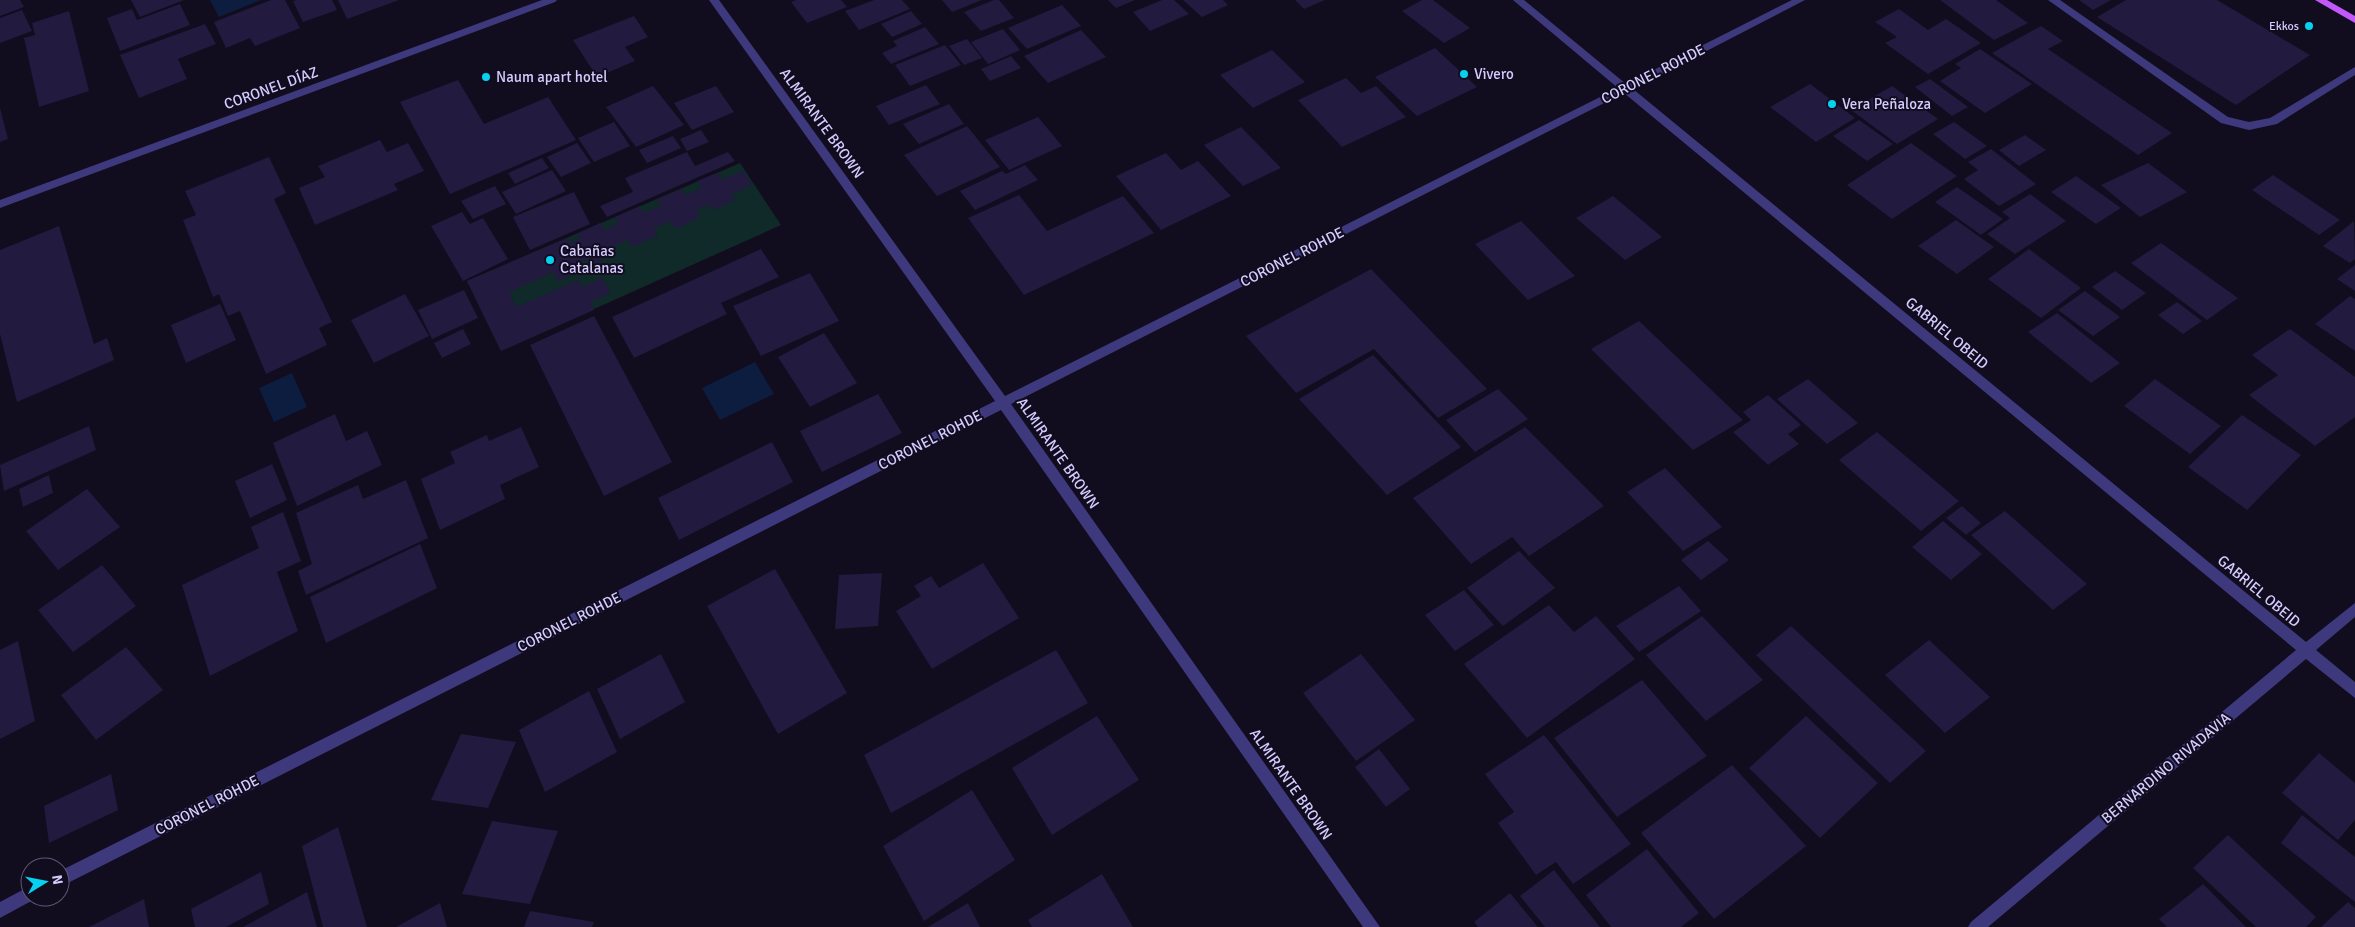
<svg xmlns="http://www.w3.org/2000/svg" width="2355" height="927" viewBox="0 0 2355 927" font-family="Signika,sans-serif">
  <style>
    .green { fill: #102929 }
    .water { fill: #0c1d3f }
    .building { fill: #221a3f }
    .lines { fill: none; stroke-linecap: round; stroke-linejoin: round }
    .minor { fill: #3e397d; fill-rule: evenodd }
    .major { fill: #c257fa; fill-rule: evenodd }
    .poi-dot { fill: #07d1ef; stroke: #110d1f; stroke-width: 2 }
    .labels { text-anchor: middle; stroke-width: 4; stroke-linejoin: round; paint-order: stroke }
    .far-poi-label { font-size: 12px; fill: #d4ccfe; stroke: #110d1f; text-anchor: end }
    .poi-label { font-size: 15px; fill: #d4ccfe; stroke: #110d1f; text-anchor: start }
    .street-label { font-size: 15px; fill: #d4ccfe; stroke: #110d1f }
  </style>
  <rect width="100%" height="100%" fill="#110d1f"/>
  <path class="green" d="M740,163L781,225L501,351L467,281Z"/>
  <path class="water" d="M210,0H261L219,17Z
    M755,362L774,394L720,420L702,388Z
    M292,373L307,407L274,422L259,388Z"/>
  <path class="building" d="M0,0H20L24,7L0,16Z
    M131,0H184L140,17Z
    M271,0H285L300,28L255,46L250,38L226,48L214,22Z
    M297,0H332L337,10L303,22L293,1Z
    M338,0H399L347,19Z
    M796,0H841L847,7L807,23L791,2Z
    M874,0H902L910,9L859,30L845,11Z
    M942,0H982L952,12Z
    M994,0H999L1014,18L981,31L964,12Z
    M1108,0H1135L1116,8Z
    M1162,0H1174L1189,14L1150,31L1133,12Z
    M1183,0H1223L1228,5L1202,17Z
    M1295,0H1325L1304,9Z
    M1422,0H1433L1470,28L1444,43L1402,11Z
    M1940,0H1996L2028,23L1994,40Z
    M2079,0H2111L2093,10Z
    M2126,0H2217L2310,55L2236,105L2097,17Z
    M180,4L190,25L120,51L107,18L132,9L137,20Z
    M1062,5L1081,26L1027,49L1008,28Z
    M1899,9L1928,30L1946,19L1981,43L1928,74L1885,43L1897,37L1875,22Z
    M22,10L32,31L0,43V18Z
    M69,11L89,91L39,107L24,38L35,35L32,23Z
    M911,11L922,24L892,37L881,24Z
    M634,16L648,37L625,47L635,61L597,77L573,40Z
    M205,24L216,44L178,59L187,79L139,98L120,55Z
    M2041,26L2063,41L2048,49L2172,133L2138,155L1992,53Z
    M925,27L939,44L891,64L882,53L897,46L893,41Z
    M1003,29L1020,50L988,64L971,42Z
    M1081,30L1106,57L1048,83L1024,56Z
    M967,39L982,58L964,65L949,46Z
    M945,45L961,65L910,86L895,65Z
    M1435,48L1477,87L1417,116L1375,77Z
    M1980,49L2032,84L1985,113L1940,81L1961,68L1955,64Z
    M1272,50L1305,82L1253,108L1220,75Z
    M1011,56L1021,68L990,81L981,69Z
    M1346,78L1361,93L1376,86L1406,117L1342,147L1298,100Z
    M1930,79L1968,107L1952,116L1915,87Z
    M458,80L484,124L548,97L576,140L450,194L400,102Z
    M1810,84L1855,118L1816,142L1770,107Z
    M926,85L940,104L889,125L876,106Z
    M653,86L684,125L636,147L606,107Z
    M716,86L734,112L692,130L674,103Z
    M1892,86L1938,119L1897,144L1851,110Z
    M949,104L964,124L919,144L903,124Z
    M0,108L8,139L0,142Z
    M1038,117L1062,146L1009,170L985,140Z
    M1859,120L1893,144L1867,161L1833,136Z
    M614,122L630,146L594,162L578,138Z
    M1954,122L1987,146L1965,159L1933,134Z
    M967,126L1000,167L937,196L904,155Z
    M1241,127L1281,168L1243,186L1204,145Z
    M701,130L709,142L687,151L680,139Z
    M2025,135L2046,150L2019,166L1999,150Z
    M673,136L681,148L647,163L639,150Z
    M380,140L387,152L408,143L424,171L394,184L398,190L315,225L299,188L325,177L318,166Z
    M577,143L591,163L561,177L547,157Z
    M1911,143L1957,176L1892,219L1847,185Z
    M1991,149L2036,184L1999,206L1964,179L1978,170L1968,162Z
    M687,152L695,166L728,152L735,161L607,217L600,206L633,192L625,178Z
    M1166,153L1181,170L1198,161L1231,196L1161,230L1116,176Z
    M269,157L286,193L274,199L332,322L319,328L327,345L266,374L240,311L228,316L219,294L213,297L183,220L196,215L185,191Z
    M542,158L549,168L515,184L508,173Z
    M2148,163L2187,192L2140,217L2101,185Z
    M1025,165L1038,180L975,210L960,191L1002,171L1006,174Z
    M552,170L566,191L516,214L502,192Z
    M743,171L752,185L731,194L735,200L713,210L710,204L696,210L700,217L675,229L671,221L654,228L658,235L632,247L628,240L613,246L617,253L594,263L591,258L580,263L583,270L558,281L553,272L509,292L516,307L578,280L582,287L603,278L610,293L590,302L594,310L501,351L467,281L567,238L570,244L580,239L577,234L600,223L604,230L618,224L615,217L640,206L644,213L661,206L657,199L682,189L686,195L702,188L697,181L717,173L722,180Z
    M2273,175L2340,220L2319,235L2252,190Z
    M2076,176L2121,208L2096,224L2051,192Z
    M495,186L506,204L473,219L461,201Z
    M1957,187L2003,219L1981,235L1935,202Z
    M574,192L590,224L530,250L513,217Z
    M2030,194L2066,221L2015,254L1987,234L2010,218L2002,212Z
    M1019,195L1047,231L1123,196L1154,233L1024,295L968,218Z
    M1613,196L1662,237L1625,260L1576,218Z
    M462,212L470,224L483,218L508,259L463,281L431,226Z
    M1956,220L1994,247L1957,274L1918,246Z
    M1521,221L1575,276L1528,300L1475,244Z
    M2354,221L2355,259L2350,263L2323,246Z
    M59,226L94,344L107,338L114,360L17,402L0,334V250Z
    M2161,243L2238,298L2207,320L2131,263Z
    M761,249L779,277L721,303L727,314L634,358L612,317Z
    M2029,249L2081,288L2041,318L1988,279Z
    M2355,265V291L2337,279Z
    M1371,269L1487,389L1438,418L1374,349L1296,393L1246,336Z
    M2115,271L2146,293L2122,310L2092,287Z
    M810,273L839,321L761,356L733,306Z
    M464,290L478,318L432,339L418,310Z
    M2085,291L2120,317L2093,336L2058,310Z
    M405,294L429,336L374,363L351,320Z
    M2350,296L2355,299V351L2315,324Z
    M2177,302L2202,321L2183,334L2158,315Z
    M220,304L236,340L186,363L171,325Z
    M2057,313L2120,363L2091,383L2028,332Z
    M594,316L672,462L604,496L530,345Z
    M1639,321L1743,420L1693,450L1591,349Z
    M463,329L471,344L442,358L434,343Z
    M2290,329L2355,377V417L2315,446L2249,395L2278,375L2252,355Z
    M824,333L857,383L810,407L778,357Z
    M1373,355L1461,447L1387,495L1299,399Z
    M1808,379L1858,423L1827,444L1777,399Z
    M2155,379L2221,426L2190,454L2124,406Z
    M1498,389L1528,419L1475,452L1446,420Z
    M878,394L902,433L822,472L800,431Z
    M1768,395L1801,425L1788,434L1799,444L1768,465L1733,432L1751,420L1743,412Z
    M335,414L346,441L367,431L382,465L297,506L273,443Z
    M2242,415L2301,455L2247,510L2188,467Z
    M89,426L96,450L4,491L0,465Z
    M521,427L539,467L500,485L505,499L440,530L421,479L455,463L450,452L487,435L489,441Z
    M1525,427L1604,506L1529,556L1512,537L1471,564L1413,498Z
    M1877,432L1959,501L1921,531L1839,460Z
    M772,442L793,482L679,540L658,498Z
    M272,464L287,500L250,518L235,481Z
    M1665,468L1722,527L1683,551L1627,492Z
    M49,475L53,493L23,507L19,489Z
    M406,480L428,538L306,595L298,571L312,564L296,513L358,485L363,499Z
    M87,489L120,527L58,570L26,531Z
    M1962,506L1981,523L1966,535L1946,518Z
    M2005,511L2087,584L2053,610L1971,535Z
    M283,512L301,561L277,572L298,631L210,676L182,585L259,548L251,527Z
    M1943,521L1982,554L1951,580L1912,547Z
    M1708,541L1729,560L1701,580L1681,560Z
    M420,544L437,588L326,643L310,597Z
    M1519,551L1555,588L1503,626L1467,588Z
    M983,563L1019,618L932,669L896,611L921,596L914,586L931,576L939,588Z
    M102,565L136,606L73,652L38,610Z
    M775,569L847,693L778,734L707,606Z
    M882,573L878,626L835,629L839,575Z
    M1679,586L1701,611L1639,652L1616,626Z
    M1464,590L1494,625L1455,651L1425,615Z
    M1549,605L1574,632L1596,616L1635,659L1527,738L1464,664Z
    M1702,616L1763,680L1706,721L1646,655Z
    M1791,626L1926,751L1890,783L1756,655Z
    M1929,640L1990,697L1945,733L1885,675Z
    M18,641L35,721L0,739V650Z
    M126,647L163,690L96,740L61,695Z
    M1056,650L1088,703L891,813L864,755Z
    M661,654L685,702L620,739L597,689Z
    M1361,654L1415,720L1356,761L1303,693Z
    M1642,680L1707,756L1617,817L1554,738Z
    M589,691L617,752L545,792L519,730Z
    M1097,716L1139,780L1052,835L1012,768Z
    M1806,716L1878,783L1820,838L1749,768Z
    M461,734L516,742L488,808L431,800Z
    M1544,735L1631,844L1573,884L1556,862L1536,875L1498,823L1514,812L1485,774Z
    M1379,749L1410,789L1386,807L1355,767Z
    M2319,753L2355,783V820L2338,840L2282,793Z
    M1732,765L1806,846L1714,919L1641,833Z
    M111,774L118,810L49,843L44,806Z
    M972,790L1015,860L924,921L883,846Z
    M2302,815L2355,857V902L2281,843Z
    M492,821L558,831L530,904L462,894Z
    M338,827L367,927H323L302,846Z
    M2228,835L2316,917L2306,927H2256L2193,868Z
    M1647,849L1699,913L1681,927H1611L1586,895Z
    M1554,870L1600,927H1545L1520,896Z
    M261,872L269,904L226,927H195L191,909Z
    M1102,874L1133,927H1032L1028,920Z
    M2203,884L2246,927H2167L2159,919Z
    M307,892L317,927H243Z
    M1510,893L1538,927H1478L1474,922Z
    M144,899L149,927H89Z
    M2348,902L2355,908V927H2321Z
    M440,903L447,927H396Z
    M968,903L980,927H928Z
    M530,911L594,922L592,927H524Z"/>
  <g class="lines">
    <path class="minor" d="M542,0H557L555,2L0,208V200Z
      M709,0H719L1005,396L1618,88L1513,0H1524L1626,84L1792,0H1805L1633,89L2306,642L2355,603V617L2316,650L2355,682V698L2306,659L1988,927H1968L1971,922L2296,650L1624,93L1011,404L1380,927H1363L1001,410L60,887V871L995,401Z
      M2048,0H2060L2228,117L2249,122L2270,118L2355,67V75L2277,124L2249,130L2221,123Z
      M30,886V897H36L35,899L0,918V902Z"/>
    <path class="major" d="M2315,0H2327L2355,16V23Z"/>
  </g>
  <g class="poi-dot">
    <circle cx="2309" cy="26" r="5"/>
    <circle cx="1464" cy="74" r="5"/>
    <circle cx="486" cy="77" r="5"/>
    <circle cx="1832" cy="104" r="5"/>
    <circle cx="550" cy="260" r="5"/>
  </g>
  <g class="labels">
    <g class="far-poi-label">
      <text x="2299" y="30">Ekkos</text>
    </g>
    <g class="poi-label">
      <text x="1474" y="79">Vivero</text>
      <text x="496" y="82">Naum apart hotel</text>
      <text x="1842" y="109">Vera Peñaloza</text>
      <text x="560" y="256">Cabañas<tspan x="560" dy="17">Catalanas</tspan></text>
    </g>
    <g class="street-label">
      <text transform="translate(1653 74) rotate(-27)" y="5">CORONEL ROHDE</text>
      <text transform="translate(271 88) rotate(-20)" y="5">CORONEL DÍAZ</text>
      <text transform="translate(822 123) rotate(54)" y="5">ALMIRANTE BROWN</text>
      <text transform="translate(1292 257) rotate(-27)" y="5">CORONEL ROHDE</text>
      <text transform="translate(1947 333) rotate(40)" y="5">GABRIEL OBEID</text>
      <text transform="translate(930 440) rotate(-27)" y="5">CORONEL ROHDE</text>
      <text transform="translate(1058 453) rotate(55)" y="5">ALMIRANTE BROWN</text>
      <text transform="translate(2259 591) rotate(40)" y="5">GABRIEL OBEID</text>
      <text transform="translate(569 622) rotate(-27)" y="5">CORONEL ROHDE</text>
      <text transform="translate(2166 768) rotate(-40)" y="5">BERNARDINO RIVADAVIA</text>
      <text transform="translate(1291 784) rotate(55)" y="5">ALMIRANTE BROWN</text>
      <text transform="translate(207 805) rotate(-27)" y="5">CORONEL ROHDE</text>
    </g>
  </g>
  <g transform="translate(45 882) rotate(80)"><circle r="24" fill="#110d1f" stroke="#5f5978"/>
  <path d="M0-4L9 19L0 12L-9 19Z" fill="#07d1ef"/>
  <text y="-8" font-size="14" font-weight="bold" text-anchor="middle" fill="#d4ccfe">N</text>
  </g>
</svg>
